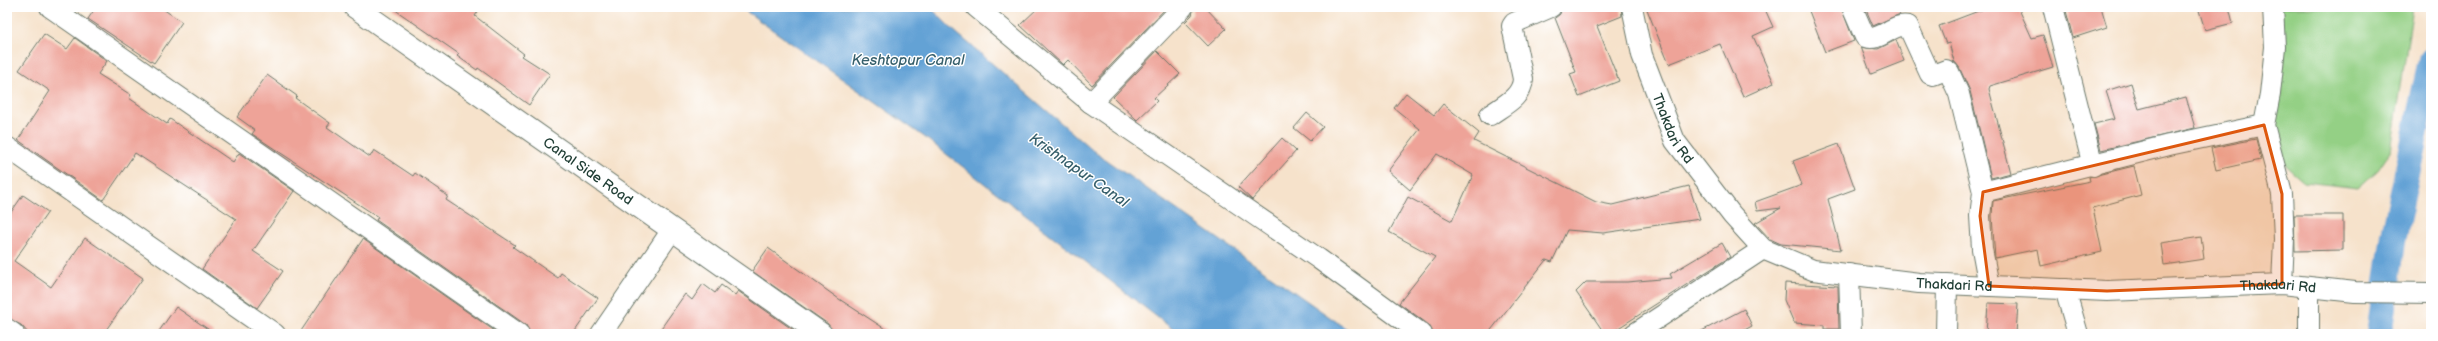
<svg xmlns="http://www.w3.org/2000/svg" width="2438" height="341" viewBox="0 0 2438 341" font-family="'Balsamiq Sans',sans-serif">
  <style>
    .green { fill: #94d085; stroke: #5a865c }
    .water { fill: #63a2d5; stroke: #417084 }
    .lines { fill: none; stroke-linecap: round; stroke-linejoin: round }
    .canal { stroke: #63a2d5; stroke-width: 26 }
    .building { fill: #eea398 }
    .street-casing { stroke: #6a7769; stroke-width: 22 }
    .secondary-casing { stroke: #6a7769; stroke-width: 24 }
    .street { stroke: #fff; stroke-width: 20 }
    .secondary { stroke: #fff; stroke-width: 22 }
    .marked { fill: #de580e; fill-opacity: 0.2; stroke: #de580e; stroke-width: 3; stroke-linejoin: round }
    .labels { text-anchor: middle; stroke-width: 3; stroke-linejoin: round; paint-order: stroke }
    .street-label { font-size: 14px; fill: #1f3d34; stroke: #fff }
    .water-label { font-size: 15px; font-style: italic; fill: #37606c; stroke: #fff }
  </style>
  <rect width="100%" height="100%" fill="#fff"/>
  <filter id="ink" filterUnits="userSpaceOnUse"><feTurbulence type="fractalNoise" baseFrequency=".025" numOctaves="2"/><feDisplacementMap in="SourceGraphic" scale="8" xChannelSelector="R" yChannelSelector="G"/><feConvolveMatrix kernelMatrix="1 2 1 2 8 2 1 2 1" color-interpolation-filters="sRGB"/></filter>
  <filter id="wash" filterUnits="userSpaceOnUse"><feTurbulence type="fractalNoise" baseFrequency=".012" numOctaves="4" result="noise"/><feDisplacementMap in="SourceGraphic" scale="16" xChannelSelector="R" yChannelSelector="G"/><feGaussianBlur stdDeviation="0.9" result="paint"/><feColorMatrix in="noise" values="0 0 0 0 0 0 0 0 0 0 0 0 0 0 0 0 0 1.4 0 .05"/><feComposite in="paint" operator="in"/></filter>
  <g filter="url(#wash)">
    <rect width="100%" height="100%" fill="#f6e2cb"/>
    <path class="green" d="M2280,7H2413L2391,151L2378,170L2358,188L2305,182L2281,161L2270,121Z"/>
    <path class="water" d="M740,7H930L952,29L1096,153L1354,334H1179L923,136Z"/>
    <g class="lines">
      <path class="canal" d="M2379,334L2394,235L2431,60"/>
    </g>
    <g id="blocks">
      <path class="building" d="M96,7H160L182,22L154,63L88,19Z
        M391,7H481L475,16L524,54L522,56L550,74L529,105L478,68L477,70L457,56L459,54Z
        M1039,7H1167L1092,85L1068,60L1063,65L1020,25Z
        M1194,7H1205L1226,29L1208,46L1185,22L1192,15Z
        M1562,7H1621L1622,16L1597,26L1619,81L1579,97L1570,74L1576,72L1555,18L1560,14Z
        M1646,7H1764L1773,27L1753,36L1774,83L1743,97L1720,44L1669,64Z
        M1820,7H1841L1854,41L1825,52L1809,11Z
        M1865,7H1897L1900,14L1873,26Z
        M1989,7H2018L2032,38L2043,35L2053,67L1990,86L1989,89L2011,173L1991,178L1970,91L1959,67L1954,61L1949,43L1946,44L1939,26Z
        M2065,7H2101L2107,27L2073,38Z
        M2198,7H2229L2233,23L2205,30Z
        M44,34L67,49L75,38L107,61L98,74L131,95L129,98L167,124L170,119L233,162L239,153L294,191L253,251L283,271L257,308L202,269L236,219L135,153L103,200L18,140L50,91L19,70Z
        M1896,40L1904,61L1871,74L1861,47L1878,49Z
        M1157,51L1180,74L1154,98L1157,101L1137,120L1113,97Z
        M267,75L297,96L295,98L330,123L327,127L370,157L374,150L413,176L415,173L448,196L446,200L515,245L513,247L558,278L561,273L598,298L573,334H530L526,325L376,220L378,217L252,134L255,130L237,117Z
        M2131,83L2139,109L2186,97L2195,128L2101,150L2094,124L2115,119L2106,91Z
        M1406,93L1434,115L1443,104L1479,133L1474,141L1596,202L1612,205L1689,186L1700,219L1603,233L1567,230L1552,262L1546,260L1488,334H1433L1429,325L1399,303L1435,257L1389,232L1408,197L1452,221L1473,175L1437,154L1410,190L1388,171L1420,129L1394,108Z
        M1307,113L1323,127L1310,141L1294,128Z
        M1282,138L1296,151L1252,200L1238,187Z
        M2256,139L2261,160L2216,170L2211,148Z
        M1839,144L1855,189L1828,199L1841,250L1781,244L1770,239L1755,223L1781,208L1757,211L1755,202L1802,185L1793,161Z
        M2134,166L2141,195L2093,208L2102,252L2041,266L2038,249L1995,258L1992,216L1993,201L2090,181L2089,177Z
        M23,195L48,212L14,261L51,287L85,238L143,278L103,334H29L21,325L7,318V218Z
        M2294,215H2343V250L2295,251Z
        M2201,237L2204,259L2164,265L2161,243Z
        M363,239L499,334H299Z
        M1722,243L1730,257L1609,334H1605L1576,292L1586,282H1627L1672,278L1670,274Z
        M768,248L839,299L893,334H833L828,324L752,271Z
        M1785,283L1838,286L1839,329H1824V325L1794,323L1784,300Z
        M703,284L715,293L721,285L735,295L738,291L799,334H657L685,294L692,300Z
        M1988,303L2018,304L2016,334H1986Z
        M176,307L215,334H157Z
        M1744,309L1752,326L1737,334H1696Z"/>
    </g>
  </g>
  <g filter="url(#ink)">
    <use href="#blocks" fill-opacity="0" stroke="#6a7769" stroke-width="1"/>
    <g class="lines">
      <g class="street-casing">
        <g id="street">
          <path d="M50,7L519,334"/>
          <path d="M976,7L1091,103L1319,259L1422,334"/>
          <path id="s1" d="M1632,7L1642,55L1675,141L1732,215L1763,249L1813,270L1919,283L2107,291L2282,284L2355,292L2431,293"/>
          <path d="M1852,7L1865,37C1880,43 1893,22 1908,26L1930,74L1933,75L1946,70L1949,72L1959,94L1983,192L1980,216L1982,249L1989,286"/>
          <path d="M2053,7L2093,166"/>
          <path d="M2273,7L2275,47L2270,94L2264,125L2282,194L2284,239L2282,284"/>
          <path d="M1091,103L1183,7"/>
          <path d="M1490,115C1504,105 1522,97 1523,79L1512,26L1514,23L1551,7"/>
          <path d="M7,147L275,334"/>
          <path d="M1983,192L2169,145L2264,125"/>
          <path d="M1849,274L1851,334"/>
          <path d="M2065,289L2078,334"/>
          <path d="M7,329L14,334"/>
          <path d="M601,334L672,230"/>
          <path d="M1634,334L1763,249"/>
          <path d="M1946,334L1947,284"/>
          <path d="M2309,334V288"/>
        </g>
      </g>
      <g class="secondary-casing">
        <g id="secondary">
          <path id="s2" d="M355,7L821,334"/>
        </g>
      </g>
      <use href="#street" class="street"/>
      <use href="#secondary" class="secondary"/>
    </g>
  </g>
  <path class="marked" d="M2264,125L2282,194V284L2107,291L1989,286L1980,216L1983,192Z"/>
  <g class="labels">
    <g class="street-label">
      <text dy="5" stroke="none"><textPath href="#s1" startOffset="129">Thakdari Rd</textPath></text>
      <text dy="5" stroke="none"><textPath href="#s2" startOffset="285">Canal Side Road</textPath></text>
      <text dy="5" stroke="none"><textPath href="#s1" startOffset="477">Thakdari Rd</textPath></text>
      <text dy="5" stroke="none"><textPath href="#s1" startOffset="801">Thakdari Rd</textPath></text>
    </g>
    <g class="water-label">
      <text x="908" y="65">Keshtopur Canal</text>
      <text transform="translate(1079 170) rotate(35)" y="5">Krishnapur Canal</text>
    </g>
  </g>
  <rect width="2438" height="341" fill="none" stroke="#fff" stroke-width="24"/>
</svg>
